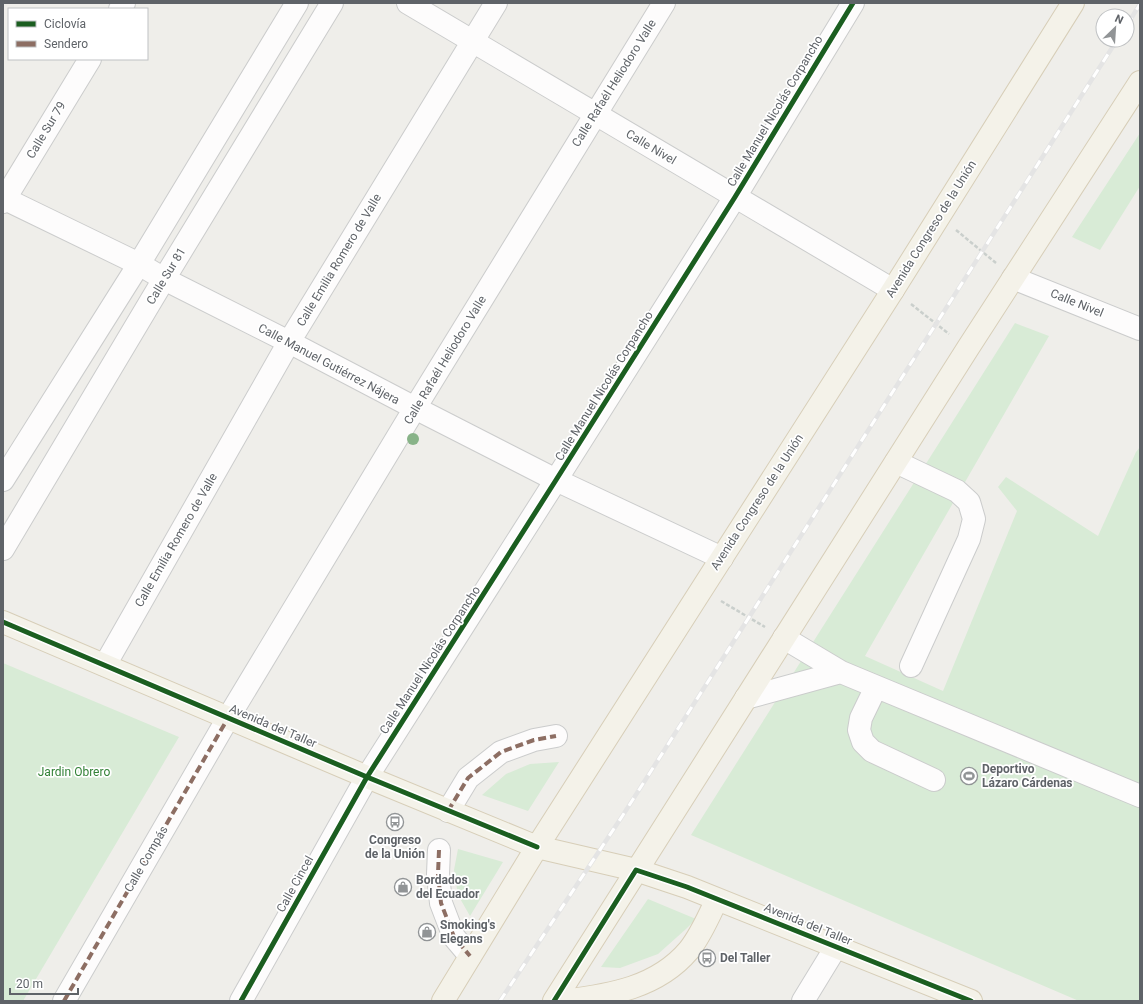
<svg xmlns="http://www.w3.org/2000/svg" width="1143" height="1004" viewBox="0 0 1143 1004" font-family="Roboto,sans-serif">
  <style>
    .green { fill: #d8ebd6 }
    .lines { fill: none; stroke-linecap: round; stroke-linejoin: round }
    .minor-casing { stroke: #cbcccc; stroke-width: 24 }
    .major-casing { stroke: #d7ceb8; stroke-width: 24 }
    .path { stroke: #cacfcc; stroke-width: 2.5; stroke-dasharray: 4 2; stroke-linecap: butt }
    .minor { stroke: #fdfcfc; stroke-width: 22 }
    .major { stroke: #f4f2e9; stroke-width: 22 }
    .rail-casing { stroke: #e4e4e4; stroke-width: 4.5 }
    .rail { stroke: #fff; stroke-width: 3; stroke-dasharray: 9; stroke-linecap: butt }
    .quiet { stroke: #8d6e63; stroke-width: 4; stroke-dasharray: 8 4; stroke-linecap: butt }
    .cycleway-casing { stroke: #fff; stroke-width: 8 }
    .cycleway { stroke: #1b5e20; stroke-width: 5 }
    .tree { fill: #88b388 }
    .labels { text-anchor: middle; stroke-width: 3.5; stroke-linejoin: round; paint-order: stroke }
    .street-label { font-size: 12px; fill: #5f6368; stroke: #fff }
    .poi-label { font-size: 12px; font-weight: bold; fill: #5f6368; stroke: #fff; text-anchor: start }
    .park-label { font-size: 12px; fill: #348238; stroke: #fff }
  </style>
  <rect width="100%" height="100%" fill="#efeeea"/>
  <path class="green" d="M1140,133V186L1100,250L1072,237Z
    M1015,323L1049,336L865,656L943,691L1017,511L998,487L1006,477L1098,536L1136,452L1140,447V1001H1079L691,835Z
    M3,663L179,737L23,1001H3Z
    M559,762L528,811L482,795L506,774L530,764Z
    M458,849L503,862L470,916L458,895L454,870Z
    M648,899L696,919L686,929L658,954L620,968L601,967Z"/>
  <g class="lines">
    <g class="minor-casing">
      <path id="minor" d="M408,3L893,290
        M120,9L124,3
        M3,198L139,264L164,279L289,342L415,408L556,480L722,558
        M3,202L90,59
        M1013,278L1140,329
        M896,462L957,491L969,502L974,519L969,539L911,666
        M3,480L139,264L297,3
        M3,549L164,279L332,3
        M784,638L841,672L853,677L1140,796
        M105,665L289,342L496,3
        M876,687L861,718L859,730L863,742L872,751L934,780
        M746,698L841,672
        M448,811L468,778L501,752L534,740L556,736
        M439,850L438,874L441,903L454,937L470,956
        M64,1001L228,718L415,408L664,3
        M241,1001L367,777L556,480L735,197L853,3
        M803,1001L836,947"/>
    </g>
    <g class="major-casing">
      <path id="major" d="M3,622L367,777L537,847L636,870L687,887L971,1001
        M443,1001L537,847L893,290L1073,3
        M554,1001L968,348L1140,82
        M564,1001C610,995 657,988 689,950C701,935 709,916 717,899"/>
    </g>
    <path class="path" d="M956,230L996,263
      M911,304L949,334
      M721,601L765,627"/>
    <use href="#minor" class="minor"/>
    <use href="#major" class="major"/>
    <g class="rail-casing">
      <path id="rail" d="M1127,25L1140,4
        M500,1001L623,815L1117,40"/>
    </g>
    <use href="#rail" class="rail"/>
    <path class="quiet" d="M448,811L468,778L501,752L534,740L556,736
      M439,850L438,874L441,903L454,937L470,956
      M64,1001L228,718"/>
    <g class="cycleway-casing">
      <path id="cycleway" d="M3,622L367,777L537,847
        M241,1001L367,777L556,480L735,197L853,3
        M554,1001L636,870L687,887L971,1001"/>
    </g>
    <use href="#cycleway" class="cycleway"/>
  </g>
  <circle class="tree" cx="413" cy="439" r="6"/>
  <defs>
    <g id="stadium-ring" transform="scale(0.9)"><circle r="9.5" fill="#fff" stroke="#919496" stroke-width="1.5"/><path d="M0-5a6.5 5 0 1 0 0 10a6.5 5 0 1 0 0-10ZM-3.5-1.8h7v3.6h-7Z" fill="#919496"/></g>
    <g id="bus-ring" transform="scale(0.9)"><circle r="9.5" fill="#fff" stroke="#919496" stroke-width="1.5"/><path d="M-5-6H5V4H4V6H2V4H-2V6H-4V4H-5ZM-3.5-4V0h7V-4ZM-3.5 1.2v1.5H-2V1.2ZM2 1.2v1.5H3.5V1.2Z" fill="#919496"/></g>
    <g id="shop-ring" transform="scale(0.9)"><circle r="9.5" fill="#fff" stroke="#919496" stroke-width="1.5"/><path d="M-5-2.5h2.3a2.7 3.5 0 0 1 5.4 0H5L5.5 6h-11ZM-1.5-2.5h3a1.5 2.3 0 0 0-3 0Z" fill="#919496"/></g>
  </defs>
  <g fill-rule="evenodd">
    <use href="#stadium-ring" x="969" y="776"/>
    <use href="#bus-ring" x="395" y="822"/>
    <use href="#shop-ring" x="403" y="887"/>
    <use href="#shop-ring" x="427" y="932"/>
    <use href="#bus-ring" x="707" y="958"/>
  </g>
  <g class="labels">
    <g class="street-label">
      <text transform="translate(614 83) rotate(-58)" y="4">Calle Rafaél Heliodoro Valle</text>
      <text transform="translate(775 111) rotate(-59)" y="4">Calle Manuel Nicolás Corpancho</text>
      <text transform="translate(46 130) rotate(-59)" y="4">Calle Sur 79</text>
      <text transform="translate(651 147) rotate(31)" y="4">Calle Nivel</text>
      <text transform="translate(931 229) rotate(-58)" y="4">Avenida Congreso de la Unión</text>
      <text transform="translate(339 260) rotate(-59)" y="4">Calle Emilia Romero de Valle</text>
      <text transform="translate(166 276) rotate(-59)" y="4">Calle Sur 81</text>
      <text transform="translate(1077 303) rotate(22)" y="4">Calle Nivel</text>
      <text transform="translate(445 360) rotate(-59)" y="4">Calle Rafaél Heliodoro Valle</text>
      <text transform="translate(329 364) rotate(28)" y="4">Calle Manuel Gutiérrez Nájera</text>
      <text transform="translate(604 386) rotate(-58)" y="4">Calle Manuel Nicolás Corpancho</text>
      <text transform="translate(757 502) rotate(-57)" y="4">Avenida Congreso de la Unión</text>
      <text transform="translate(176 540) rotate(-60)" y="4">Calle Emilia Romero de Valle</text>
      <text transform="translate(430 660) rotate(-57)" y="4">Calle Manuel Nicolás Corpancho</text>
      <text transform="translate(273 726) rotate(23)" y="4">Avenida del Taller</text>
      <text transform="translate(146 859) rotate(-60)" y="4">Calle Compás</text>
      <text transform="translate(295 884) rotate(-61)" y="4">Calle Cincel</text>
      <text transform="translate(808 924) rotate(22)" y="4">Avenida del Taller</text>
    </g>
    <g class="poi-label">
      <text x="982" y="773">Deportivo<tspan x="982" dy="14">Lázaro Cárdenas</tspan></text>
      <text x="395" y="844" text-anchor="middle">Congreso<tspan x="395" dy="14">de la Unión</tspan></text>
      <text x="416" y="884">Bordados<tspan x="416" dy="14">del Ecuador</tspan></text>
      <text x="440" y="929">Smoking's<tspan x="440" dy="14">Elegans</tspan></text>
      <text x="720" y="962">Del Taller</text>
    </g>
    <g class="park-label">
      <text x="74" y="776">Jardin Obrero</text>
    </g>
  </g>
  <rect width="1143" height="1004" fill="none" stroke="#5f6368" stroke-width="8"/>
  <rect x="8" y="8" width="140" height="52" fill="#ffffff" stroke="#bfc1c3"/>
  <rect x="16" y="21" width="20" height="6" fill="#1b5e20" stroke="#bfc1c3"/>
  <text x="44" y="28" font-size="12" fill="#5f6368">Ciclovía</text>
  <rect x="16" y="41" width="20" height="6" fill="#8d6e63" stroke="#bfc1c3"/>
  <text x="44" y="48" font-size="12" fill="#5f6368">Sendero</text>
  <g transform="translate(1115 28) rotate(25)"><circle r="19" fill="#ffffff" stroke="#bfc1c3"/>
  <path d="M0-3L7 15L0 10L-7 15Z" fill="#919496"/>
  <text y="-6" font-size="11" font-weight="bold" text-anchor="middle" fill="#5f6368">N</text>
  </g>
  <path d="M10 988v6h68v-6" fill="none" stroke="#5f6368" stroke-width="2"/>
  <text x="16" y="988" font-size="12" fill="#5f6368" stroke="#ffffff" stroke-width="3" paint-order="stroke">20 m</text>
</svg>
